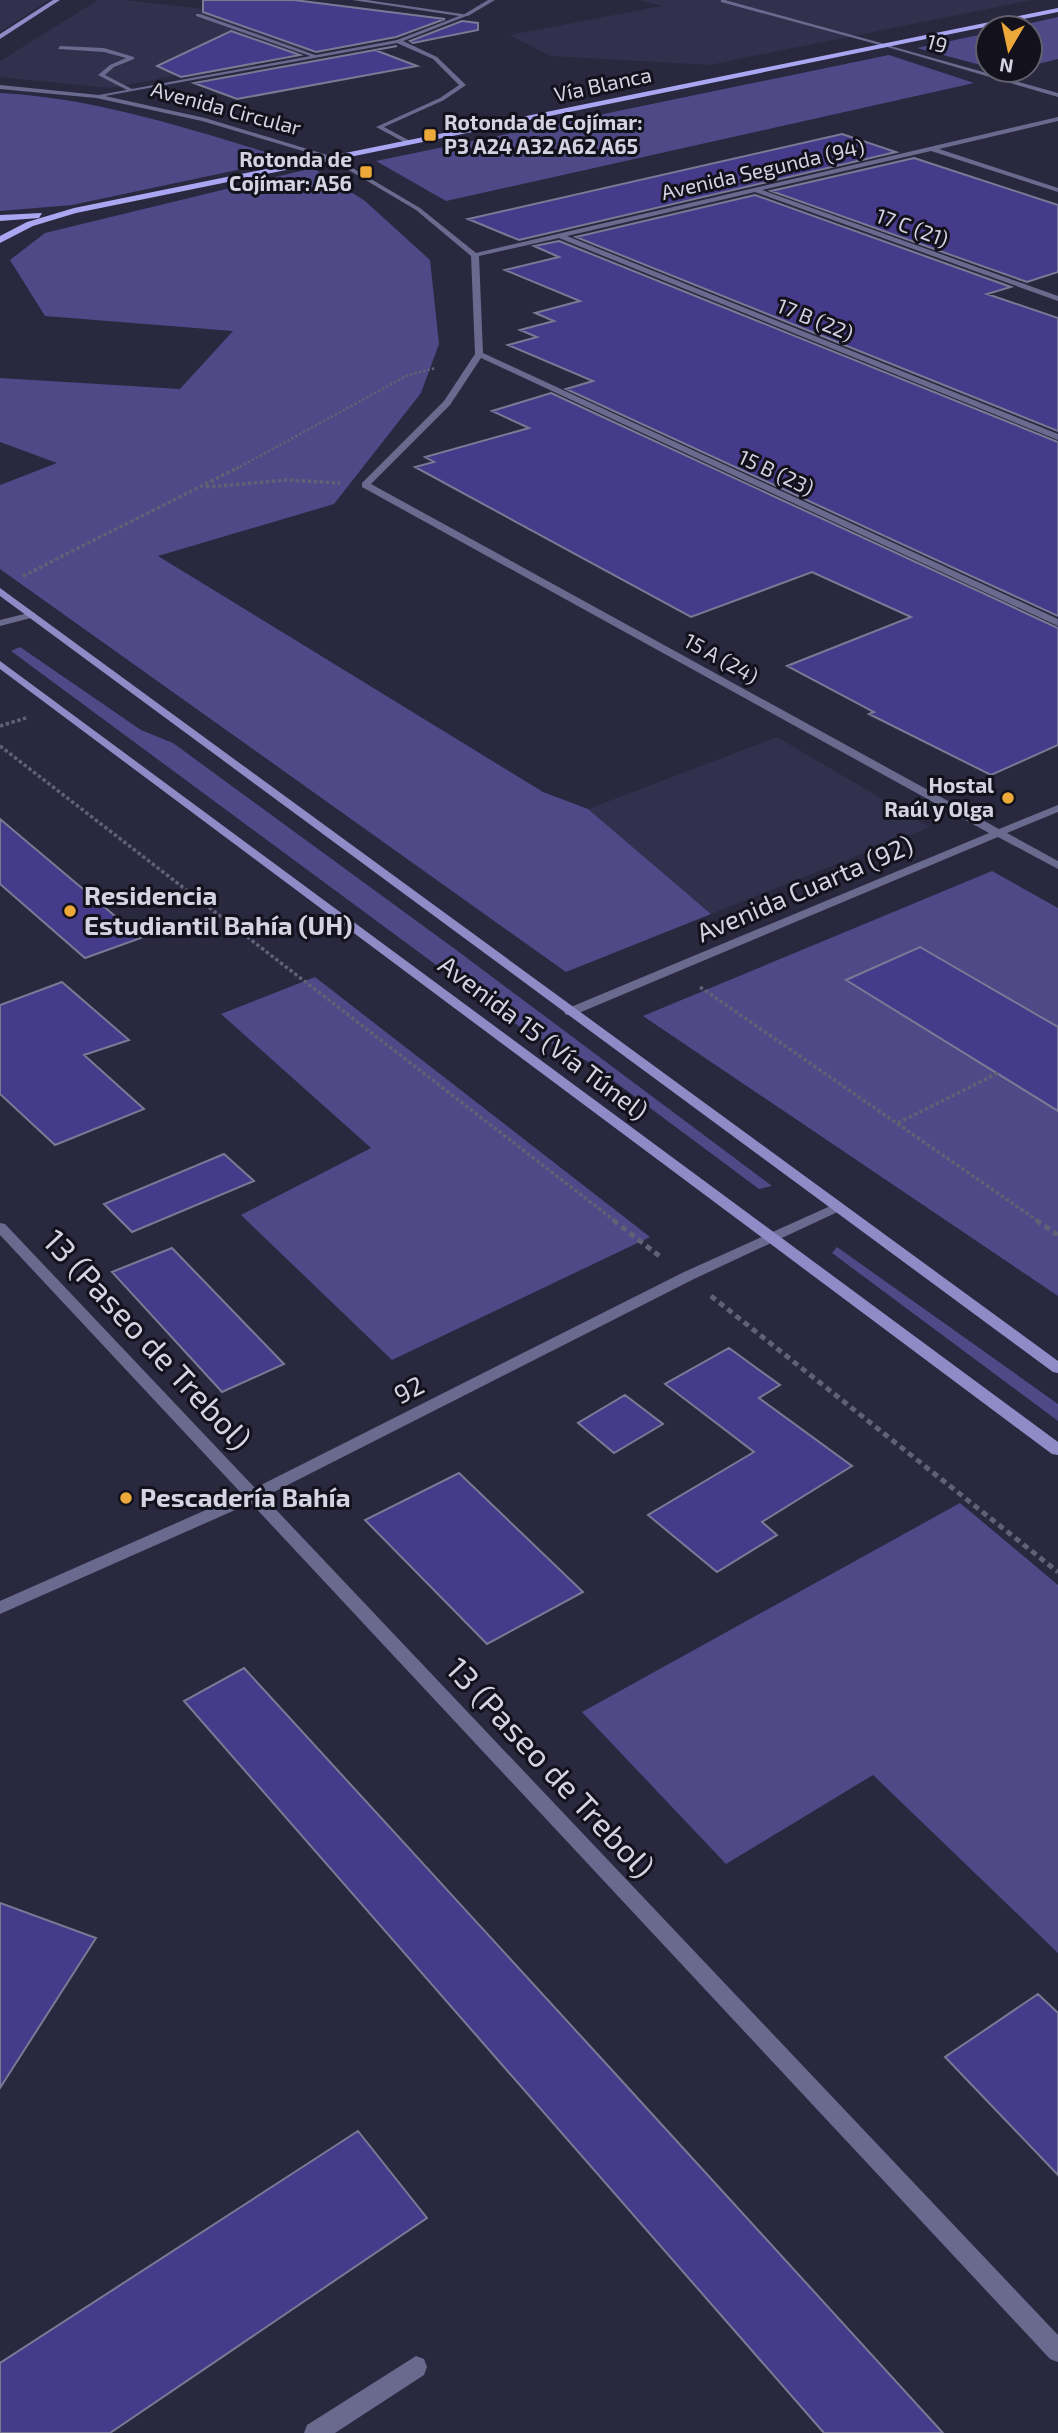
<svg xmlns="http://www.w3.org/2000/svg" width="1058" height="2433" viewBox="0 0 1058 2433" font-family="'Exo 2',sans-serif">
  <style>
    .built { fill: #31304d }
    .green { fill: #4f4987 }
    .building { fill: #463b8b; stroke: #7a7a95; stroke-width: 2 }
    .lines { fill: none; stroke-linecap: round; stroke-linejoin: round }
    .path-far2 { stroke: #616075; stroke-width: 2.5; stroke-dasharray: 2.5 2; stroke-linecap: butt }
    .path-far1 { stroke: #616075; stroke-width: 3.5; stroke-dasharray: 3.5 2.5; stroke-linecap: butt }
    .path { stroke: #616075; stroke-width: 5; stroke-dasharray: 6 4.5; stroke-linecap: butt }
    .service { fill: #6a698e; fill-rule: evenodd }
    .minor { fill: #6a698e; fill-rule: evenodd }
    .tertiary { fill: #6a698e; fill-rule: evenodd }
    .secondary { fill: #8e8bc7; fill-rule: evenodd }
    .primary { fill: #aaa6f2; fill-rule: evenodd }
    .poi-dot { fill: #eca93a; stroke: #13121c; stroke-width: 2.5 }
    .labels { text-anchor: middle; stroke-width: 6; stroke-linejoin: round; paint-order: stroke }
    .far-street-label { font-size: 21px; fill: #d3d3e2; stroke: #13121c }
    .far-poi-label { font-size: 21px; font-weight: bold; fill: #d3d3e2; stroke: #13121c; text-anchor: end }
    .street-label { font-size: 26px; fill: #d3d3e2; stroke: #13121c }
    .poi-label { font-size: 26px; font-weight: bold; fill: #d3d3e2; stroke: #13121c; text-anchor: start }
    .near-street-label { font-size: 32px; fill: #d3d3e2; stroke: #13121c }
  </style>
  <rect width="100%" height="100%" fill="#29283f"/>
  <path class="built" d="M0,0H49L0,32Z
    M98,0H124L243,13L376,38L110,88L0,77V61Z
    M639,0H1031L710,65L550,56L509,35L662,6Z
    M777,737L930,827L711,914L588,809Z"/>
  <path class="green" d="M1058,17V59L1030,66V28H1009Z
    M988,33V67L917,48Z
    M889,55L974,83L446,201L376,161Z
    M0,93C99,98 195,131 289,159L72,205L0,211Z
    M313,168L365,201L430,260L439,344L421,393L334,504L158,556L543,792L588,809L711,914L566,972L0,569V485L57,463L0,442V378L180,389L233,331L45,316L10,260L45,233Z
    M20,647L141,730L173,743L459,952L772,1186L759,1189L587,1061L527,1032L11,651Z
    M992,871L1058,908V1296L643,1016Z
    M315,977L650,1237L392,1360L241,1215L371,1148L221,1014Z
    M837,1247L1058,1404V1421L832,1253Z
    M960,1503L1058,1585V1953L873,1775L726,1864L582,1712Z"/>
  <path class="building" d="M203,0H294L445,19L396,37L316,52L203,12Z
    M462,21L478,23V30L413,43L410,41Z
    M231,31L300,55L181,77L157,66Z
    M397,46L375,50L417,66L237,99L194,83Z
    M842,134L896,152L519,240L468,219Z
    M914,158L1058,205V272L1027,282L771,191Z
    M755,195L1011,287L987,294L1058,318V431L576,237Z
    M559,241L1058,442V616L566,389L593,381L508,345L537,337L520,330L554,321L535,313L580,301L505,270L559,257L534,246Z
    M551,393L1058,628V745L991,775L869,714L874,712L787,666L911,617L812,572L691,617L415,467L434,462L425,457L529,428L492,411Z
    M0,819L141,938L85,958L0,884Z
    M920,947L1058,1027V1111L846,980Z
    M62,982L129,1040L84,1055L144,1109L55,1145L0,1094V1005Z
    M224,1154L254,1181L132,1232L104,1204Z
    M172,1248L284,1364L222,1392L112,1272Z
    M729,1348L780,1385L759,1398L852,1466L762,1522L777,1535L717,1572L648,1515L754,1452L665,1384Z
    M625,1395L663,1424L614,1453L578,1423Z
    M459,1473L583,1592L487,1644L365,1520Z
    M244,1668L611,2069L943,2433H824L184,1701Z
    M0,1903L96,1938L0,2088Z
    M1038,1994L1058,2013V2175L945,2057Z
    M358,2131L427,2218L110,2433H0V2363Z"/>
  <g class="lines">
    <path class="path-far2" d="M236,469L408,375L436,368"/>
    <path class="path-far1" d="M206,487L288,480L340,483
      M23,576L239,467
      M0,726L26,718
      M0,746L615,1221
      M700,987L1038,1221
      M898,1123L998,1073"/>
    <path class="path" d="M613,1220L662,1258
      M1036,1220L1058,1235
      M711,1296L1058,1572"/>
    <path class="service" d="M488,0H495L468,16L463,15Z
      M721,0H725L892,46L887,47L721,2Z
      M196,14H200L318,56L313,57L196,16Z
      M60,46L104,48L134,57V59L114,67L105,75L134,90L129,91L98,75L110,65L126,58L104,52L58,49Z
      M416,2356L424,2359L427,2367L424,2375L335,2433H304L307,2425Z"/>
    <path class="minor" d="M352,0H367L469,15L403,41L437,57L466,85L444,100L384,127L410,141V143H406L376,127L440,98L459,85L433,59L397,43L105,96L205,118L334,157L420,208L476,253L1058,117V121L939,149L1058,188V192L931,151L762,190L1058,296V301L755,192L567,236L1058,434V440L559,238L479,256L483,353L1058,619V626L481,358L450,405L371,484L999,829L1058,805V812L1007,833L1058,861V869L998,837L574,1015H566L564,1012L566,1009L989,833L362,487V483L444,401L475,354L471,256L416,210L330,159L202,121L96,98L0,89V85L99,95L397,40L459,16Z
      M32,612L35,613V617L0,626V620Z
      M837,1203L842,1204L844,1207L842,1210L694,1279L264,1497L1058,2335V2362L1050,2359L251,1503L0,1614V1601L242,1494L0,1235V1223L5,1224L255,1488L684,1272Z"/>
    <path class="tertiary" d="M887,45L1058,93V97L887,47Z"/>
    <path class="secondary" d="M53,0H60L0,39V34Z
      M0,588L1058,1361V1373L1053,1372L0,596Z
      M0,661L1058,1442V1455L1052,1454L0,669Z"/>
    <path class="primary" d="M1058,8V12L76,213L33,226L0,243V236L27,222L74,208Z
      M42,213L39,218L0,221V215Z"/>
  </g>
  <g class="poi-dot">
    <rect x="423" y="128" width="14" height="14" rx="3.5"/>
    <rect x="359" y="165" width="14" height="14" rx="3.5"/>
    <circle cx="1008" cy="798" r="7"/>
    <circle cx="70" cy="911" r="7"/>
    <circle cx="126" cy="1498" r="7"/>
  </g>
  <g class="labels">
    <g class="far-street-label">
      <text transform="translate(937 44) rotate(16)" y="7">19</text>
      <text transform="translate(603 85) rotate(-12)" y="7">Vía Blanca</text>
      <text transform="translate(226 109) rotate(15)" y="7">Avenida Circular</text>
      <text transform="translate(763 170) rotate(-13)" y="7">Avenida Segunda (94)</text>
      <text transform="translate(912 228) rotate(20)" y="7">17 C (21)</text>
      <text transform="translate(815 320) rotate(22)" y="7">17 B (22)</text>
      <text transform="translate(776 473) rotate(25)" y="7">15 B (23)</text>
      <text transform="translate(721 659) rotate(29)" y="7">15 A (24)</text>
    </g>
    <g class="far-poi-label">
      <text x="444" y="130" text-anchor="start">Rotonda de Cojímar:<tspan x="444" dy="24">P3 A24 A32 A62 A65</tspan></text>
      <text x="352" y="167">Rotonda de<tspan x="352" dy="24">Cojímar: A56</tspan></text>
      <text x="994" y="793">Hostal<tspan x="994" dy="24">Raúl y Olga</tspan></text>
    </g>
    <g class="street-label">
      <text transform="translate(805 889) rotate(-23)" y="9">Avenida Cuarta (92)</text>
      <text transform="translate(543 1038) rotate(37)" y="9">Avenida 15 (Vía Túnel)</text>
      <text transform="translate(409 1390) rotate(-27)" y="9">92</text>
    </g>
    <g class="poi-label">
      <text x="84" y="905">Residencia<tspan x="84" dy="30">Estudiantil Bahía (UH)</tspan></text>
      <text x="140" y="1507">Pescadería Bahía</text>
    </g>
    <g class="near-street-label">
      <text transform="translate(147 1340) rotate(47)" y="11">13 (Paseo de Trebol)</text>
      <text transform="translate(550 1768) rotate(47)" y="11">13 (Paseo de Trebol)</text>
    </g>
  </g>
  <g transform="translate(1009 49) rotate(189)"><circle r="33" fill="#13121c" stroke="#605f6b" stroke-width="2"/>
  <path d="M0-5L12 26L0 18L-12 26Z" fill="#eca93a"/>
  <text y="-10" font-size="19" font-weight="bold" text-anchor="middle" fill="#d3d3e2">N</text>
  </g>
</svg>
